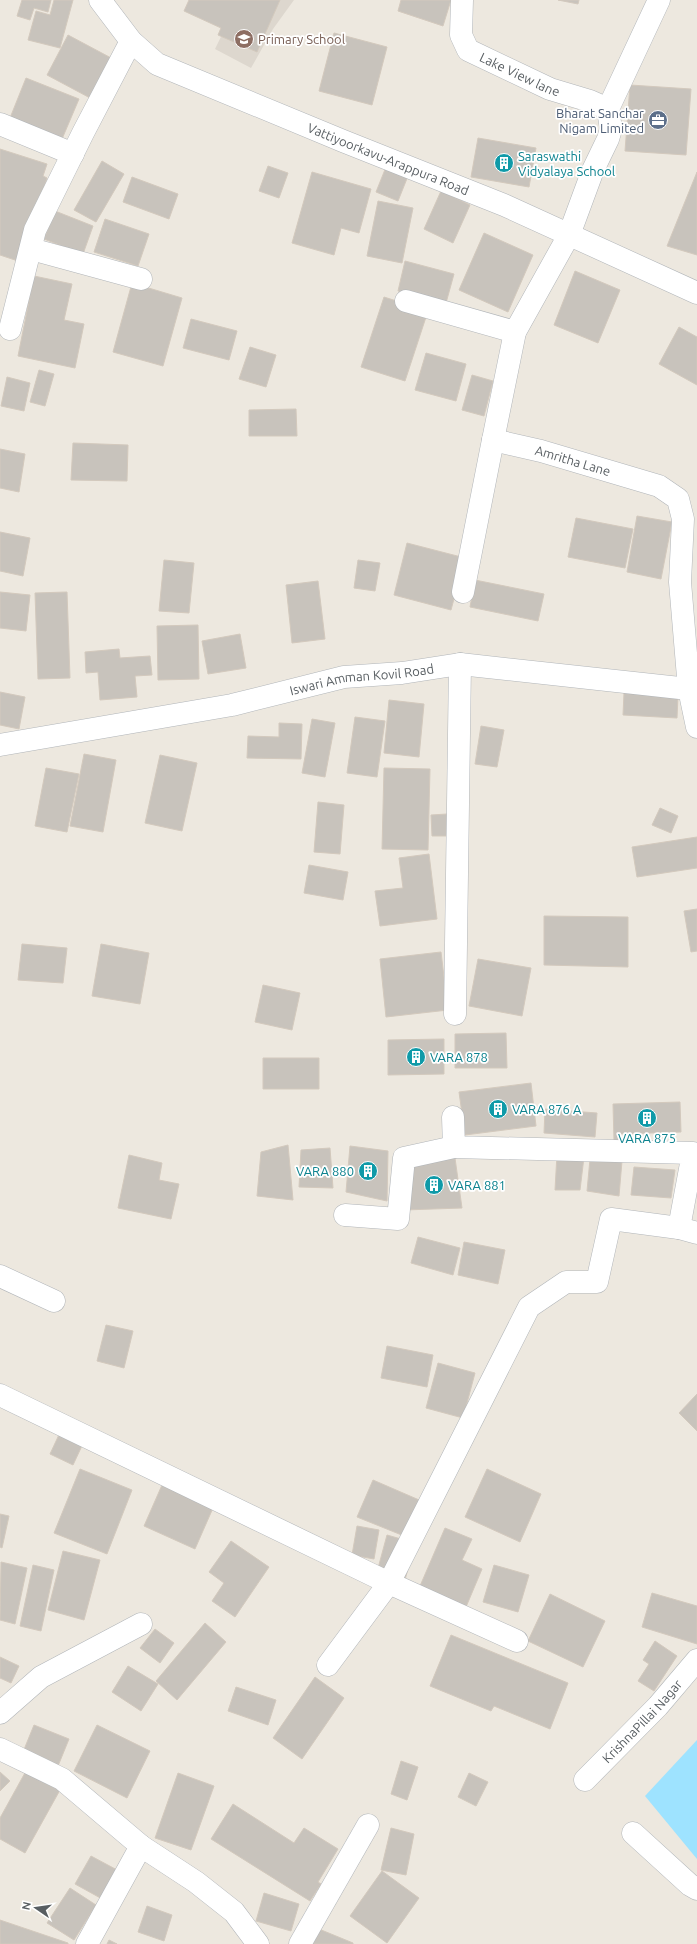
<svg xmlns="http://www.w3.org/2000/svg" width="697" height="1944" viewBox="0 0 697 1944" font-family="Ubuntu,sans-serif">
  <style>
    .education { fill: #ddd7ce }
    .water { fill: #9ee3ff }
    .building { fill: #c8c3bc; stroke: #d3c9bd }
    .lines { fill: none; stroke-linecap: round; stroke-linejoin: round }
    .minor-casing { stroke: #b1b5b9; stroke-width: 23 }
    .minor { stroke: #fff; stroke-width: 22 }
    .labels { text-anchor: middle; stroke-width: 3.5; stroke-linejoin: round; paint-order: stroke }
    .education-label { font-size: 13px; fill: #785e54; stroke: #fff; text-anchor: start }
    .street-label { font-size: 13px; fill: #585e62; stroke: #fff }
    .service-label { font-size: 13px; fill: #4e5e75; stroke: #fff; text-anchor: end }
    .culture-label { font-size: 13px; fill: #0d838f; stroke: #fff; text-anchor: start }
  </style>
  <rect width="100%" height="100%" fill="#ede8df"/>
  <path class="education" d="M239,0H294L273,29L251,68L215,49Z"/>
  <path class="water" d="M697,1740V1859L645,1796Z"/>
  <path class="building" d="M22,0H51L48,12L34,8L30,20L17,16Z
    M54,0H73L60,48L28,40L36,11L50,15Z
    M189,0H280L257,52L218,35L221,28L184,11Z
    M401,0H451L443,26L398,11Z
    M558,0H579L578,4Z
    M334,33L387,47L372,105L319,91Z
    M68,35L113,59L92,99L47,75Z
    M26,78L79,99L62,139L10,118Z
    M630,85L691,89L686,155L625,151Z
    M478,138L536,148L529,187L471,177Z
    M0,149L47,164L43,176L47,178L21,262L0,255Z
    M102,161L124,174L96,222L74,210Z
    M388,162L410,171L398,201L376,192Z
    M268,166L288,173L279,198L259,191Z
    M312,172L371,189L359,233L341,228L334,255L292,243Z
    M697,172V255L667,246Z
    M132,177L178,194L169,219L123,202Z
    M441,191L470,205L453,243L424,229Z
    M378,201L413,208L402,263L367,256Z
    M55,211L93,226L83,254L44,239Z
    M105,219L149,234L138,266L94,252Z
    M484,233L533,255L508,312L459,290Z
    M405,261L454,274L446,303L398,291Z
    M575,271L620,290L598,343L554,325Z
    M34,276L72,284L64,320L84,324L75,368L18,356Z
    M132,283L182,298L163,366L113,352Z
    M384,297L428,311L405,381L361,367Z
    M191,319L237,331L229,360L183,348Z
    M679,327L697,337V385L659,364Z
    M250,347L276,355L266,387L239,379Z
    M426,353L466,364L456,401L415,390Z
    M39,370L54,374L45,406L30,402Z
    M472,375L493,381L484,416L462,410Z
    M7,377L30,383L24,411L1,406Z
    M296,409L297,436H249V410Z
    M73,443L128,445L127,481L71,480Z
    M0,449L25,454L19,492L0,488Z
    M637,516L672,522L661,579L627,572Z
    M576,518L633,529L625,568L568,557Z
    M0,532L30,538L23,576L0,571Z
    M407,543L465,558L451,610L394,595Z
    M164,560L194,563L189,613L159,611Z
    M358,560L380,563L375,591L354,588Z
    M475,580L544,594L538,621L470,607Z
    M318,581L325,639L292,643L286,585Z
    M0,592L30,595L26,631L0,628Z
    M67,592L70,678L38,679L35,593Z
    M198,625L199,679L158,680L157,626Z
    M240,634L246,668L208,674L202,641Z
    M119,649L120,658L150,656L152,675L135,676L137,697L100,700L98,672L86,673L85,652Z
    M0,692L25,697L19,729L0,725Z
    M624,693L678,696L677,718L623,715Z
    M389,700L424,704L419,757L384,753Z
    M355,717L385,721L377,777L347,773Z
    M312,719L335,723L325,777L302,773Z
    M279,723L302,724L301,759L247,758L248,736L279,737Z
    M481,726L504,730L497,767L475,764Z
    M84,754L116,760L103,832L70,826Z
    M160,755L197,763L182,831L145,823Z
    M46,768L79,774L67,832L35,826Z
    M384,768L430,769L428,850L382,849Z
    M318,802L344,805L340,854L314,852Z
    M660,808L678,816L671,833L652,825Z
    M447,814L448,836H432L431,815Z
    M697,837V868L637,877L632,847Z
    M429,854L437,919L380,926L375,891L403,888L399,858Z
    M309,865L348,872L343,900L304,893Z
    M697,909V951L691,952L684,911Z
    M544,916L628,917V967L544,965Z
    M22,944L67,948L63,983L18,980Z
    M101,944L149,953L140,1004L92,996Z
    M441,952L448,1010L386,1017L380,959Z
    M478,959L531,968L522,1016L469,1006Z
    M263,985L300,993L292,1030L255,1022Z
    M506,1033L507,1068H455V1034Z
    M444,1039V1074L388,1075V1040Z
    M263,1058H319V1089H263Z
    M531,1083L536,1126L465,1135L459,1092Z
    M680,1102L681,1132L620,1134V1140L614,1141L613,1104Z
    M545,1109L597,1113L595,1137L544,1133Z
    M288,1145L293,1200L257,1196L261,1152Z
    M350,1146L388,1151L387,1201L346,1192Z
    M330,1148L333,1188L299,1187L301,1150Z
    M454,1151L462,1208L404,1210L413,1162Z
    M557,1154L584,1157L580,1190H555Z
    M129,1155L162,1163L159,1180L179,1184L171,1219L118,1208Z
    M590,1159L622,1161L619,1196L587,1191Z
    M634,1167L675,1170L671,1198L631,1195Z
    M418,1237L460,1248L453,1275L411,1263Z
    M464,1242L505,1250L498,1284L458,1275Z
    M106,1325L133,1331L124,1368L97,1361Z
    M387,1346L433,1355L427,1387L381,1378Z
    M438,1363L475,1373L463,1418L426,1408Z
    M697,1394V1431L679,1413Z
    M64,1424L87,1435L73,1465L50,1454Z
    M80,1469L132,1490L107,1554L54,1533Z
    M487,1469L541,1494L520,1542L465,1517Z
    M373,1480L433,1506L419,1542L357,1517Z
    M162,1485L213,1508L195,1549L144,1526Z
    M0,1514L9,1516L2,1548L0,1547Z
    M357,1526L379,1530L374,1559L352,1555Z
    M445,1528L472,1539L462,1560L482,1569L466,1607L420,1586Z
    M387,1535L415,1543L405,1580L377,1572Z
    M231,1541L269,1567L235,1617L212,1601L224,1583L209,1572Z
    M63,1551L100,1560L84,1620L48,1610Z
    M1,1562L27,1568L15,1624L0,1620Z
    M33,1565L54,1570L41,1631L20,1626Z
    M494,1565L529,1575L518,1612L483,1602Z
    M652,1593L697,1606V1644L642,1627Z
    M550,1594L605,1621L583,1667L528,1641Z
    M205,1623L226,1642L177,1700L156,1681Z
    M155,1629L174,1643L160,1663L140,1648Z
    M451,1635L568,1683L550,1729L494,1706L491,1711L430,1686Z
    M655,1641L677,1656L654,1691L638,1681L649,1664L643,1660Z
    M0,1657L19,1666L11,1683L0,1678Z
    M128,1666L158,1684L141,1711L112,1692Z
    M315,1677L344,1698L302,1759L273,1738Z
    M236,1687L276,1700L268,1725L228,1711Z
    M34,1725L69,1739L58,1766L23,1752Z
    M97,1725L150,1751L127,1798L74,1771Z
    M401,1761L418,1767L407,1800L391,1794Z
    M26,1771L60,1790L25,1853L0,1839V1818Z
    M0,1772L10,1781L0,1791Z
    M178,1773L214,1786L191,1850L155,1838Z
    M469,1773L488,1782L476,1806L458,1797Z
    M233,1804L294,1843L304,1828L338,1849L318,1882L321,1884L310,1901L211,1839Z
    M391,1828L414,1834L406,1875L381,1870Z
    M91,1856L119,1871L104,1900L75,1884Z
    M382,1871L419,1898L387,1943L350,1916Z
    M70,1888L96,1905L74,1940L47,1923Z
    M264,1893L299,1904L291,1931L256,1921Z
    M147,1906L172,1915L164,1941L138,1932Z
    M0,1920L68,1943V1944H0Z
    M314,1927L353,1943V1944H307Z
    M109,1940L117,1944H107Z"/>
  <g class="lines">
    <g class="minor-casing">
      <g id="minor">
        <path id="s1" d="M100,0L131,41L157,64L343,141L504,205L697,293"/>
        <path id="s2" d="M462,0L461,35L468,50L550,89L590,101L608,109L611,129L608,139L593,170L569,235L515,332L493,440L541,451L659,486L678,499L683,519L680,582L689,689"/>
        <path d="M608,109L659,0"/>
        <path d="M0,124L73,154"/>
        <path d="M31,249L141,279"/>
        <path d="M406,301L515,332"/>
        <path d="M10,329L35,230L83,133L131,41"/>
        <path d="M463,592L493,440"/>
        <path id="s3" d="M0,745L232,705L344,677L402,673L460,664L689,689L697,727"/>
        <path d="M455,1014L460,664"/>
        <path d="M453,1117L454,1147L693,1153L679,1228"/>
        <path d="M345,1215L398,1219L404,1158L454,1147"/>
        <path d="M0,1276L54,1301"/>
        <path d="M0,1395L389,1583L517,1641"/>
        <path d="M328,1665L389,1583L529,1307L566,1282H597L611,1219L679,1228L697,1233"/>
        <path d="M0,1713L41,1677L141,1624"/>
        <path d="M0,1749L62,1779L141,1846L196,1882L234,1912L258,1944"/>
        <path id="s4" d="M585,1780L658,1706L697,1660"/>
        <path d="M633,1833L690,1885L697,1889"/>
        <path d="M87,1944L141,1846"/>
        <path d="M300,1944L368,1825"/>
      </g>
    </g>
    <use href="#minor" class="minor"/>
  </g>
  <defs>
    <g id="school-disc" transform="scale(1)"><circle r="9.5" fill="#8d6e63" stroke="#fff"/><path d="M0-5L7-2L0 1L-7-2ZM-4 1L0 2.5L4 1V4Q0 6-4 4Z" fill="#fff"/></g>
    <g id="office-disc" transform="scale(1)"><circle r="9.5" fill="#5c6f8a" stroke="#fff"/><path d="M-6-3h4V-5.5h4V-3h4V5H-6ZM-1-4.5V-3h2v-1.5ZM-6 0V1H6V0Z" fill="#fff"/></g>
    <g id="building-disc" transform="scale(1)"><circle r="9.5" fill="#0f9aa8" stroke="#fff"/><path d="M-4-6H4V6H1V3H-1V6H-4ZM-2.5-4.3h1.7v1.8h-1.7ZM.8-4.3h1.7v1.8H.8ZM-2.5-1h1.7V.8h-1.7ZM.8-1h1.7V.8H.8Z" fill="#fff"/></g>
  </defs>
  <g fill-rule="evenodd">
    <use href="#school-disc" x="244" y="39"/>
    <use href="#office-disc" x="658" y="120"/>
    <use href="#building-disc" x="504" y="163"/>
    <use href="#building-disc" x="416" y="1057"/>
    <use href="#building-disc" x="498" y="1109"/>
    <use href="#building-disc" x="647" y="1118"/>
    <use href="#building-disc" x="368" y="1171"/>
    <use href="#building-disc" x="434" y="1185"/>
  </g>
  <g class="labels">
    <g class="education-label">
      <text x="258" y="44">Primary School</text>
    </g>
    <g class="street-label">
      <text dy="5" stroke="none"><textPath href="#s2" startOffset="109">Lake View lane</textPath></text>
      <text dy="5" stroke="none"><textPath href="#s1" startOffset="336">Vattiyoorkavu-Arappura Road</textPath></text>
      <text dy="5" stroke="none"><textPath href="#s2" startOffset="642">Amritha Lane</textPath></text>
      <text dy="5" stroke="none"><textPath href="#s3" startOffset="368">Iswari Amman Kovil Road</textPath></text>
      <text dy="5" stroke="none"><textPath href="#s4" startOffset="82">KrishnaPillai Nagar</textPath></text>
    </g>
    <g class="service-label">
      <text x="644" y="118">Bharat Sanchar<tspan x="644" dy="15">Nigam Limited</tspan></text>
    </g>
    <g class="culture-label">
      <text x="518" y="161">Saraswathi<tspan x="518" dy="15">Vidyalaya School</tspan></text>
      <text x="430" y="1062">VARA 878</text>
      <text x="512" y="1114">VARA 876 A</text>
      <text x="647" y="1143" text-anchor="middle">VARA 875</text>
      <text x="354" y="1176" text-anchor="end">VARA 880</text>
      <text x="448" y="1190">VARA 881</text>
    </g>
  </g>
  <g transform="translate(36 1908) rotate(283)" stroke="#ffffff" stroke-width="3" paint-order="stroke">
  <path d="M0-3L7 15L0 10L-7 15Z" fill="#585e62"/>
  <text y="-6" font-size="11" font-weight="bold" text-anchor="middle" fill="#585e62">N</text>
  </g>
</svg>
